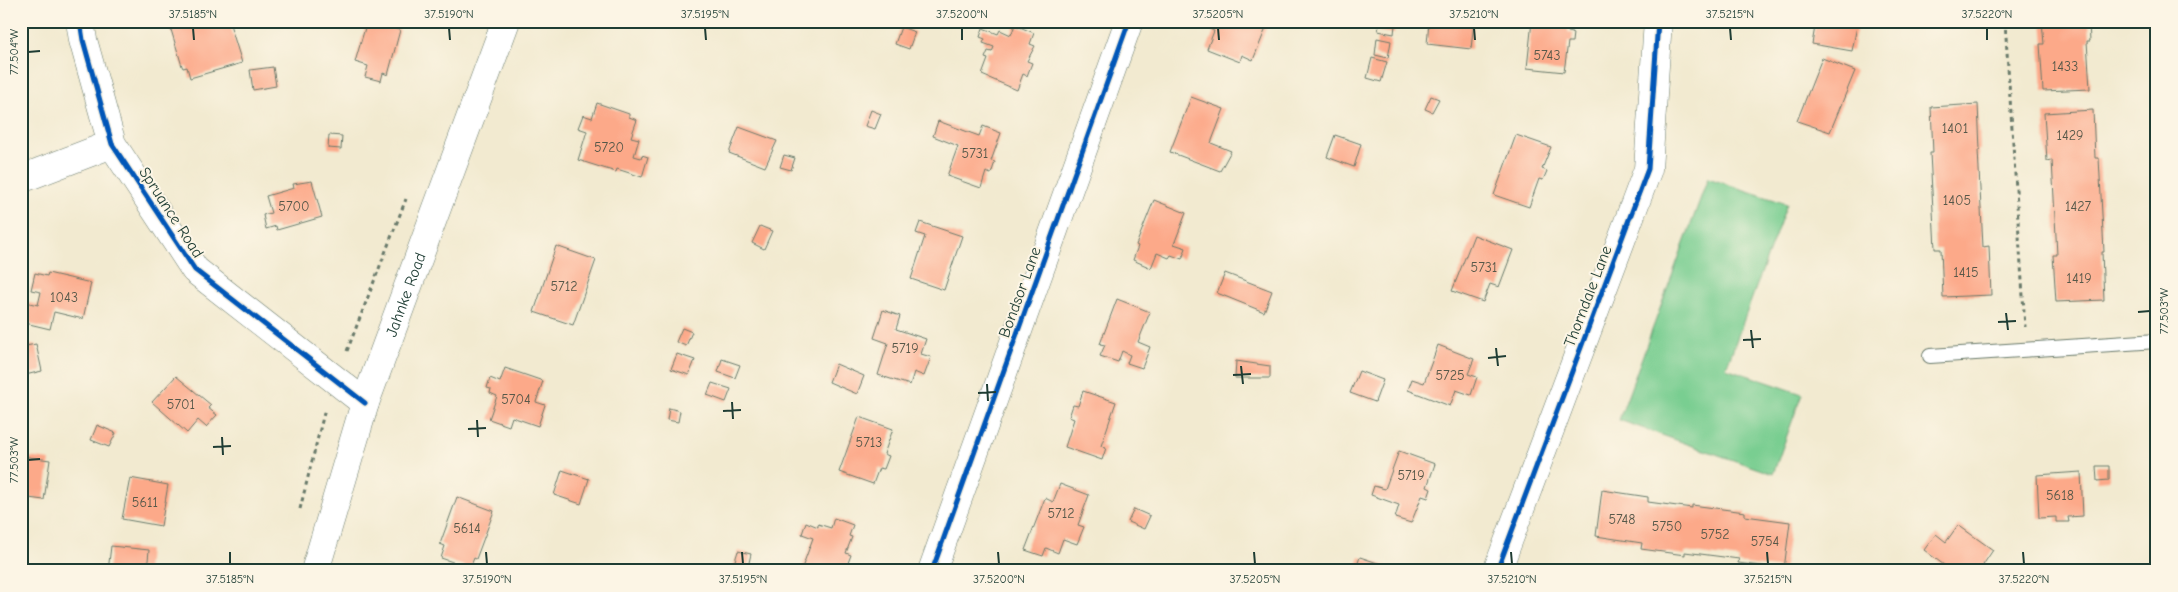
<svg xmlns="http://www.w3.org/2000/svg" width="2178" height="592" viewBox="0 0 2178 592" font-family="'Comic Neue',sans-serif">
  <style>
    .green { fill: #79ce91; stroke: #4c8662 }
    .building { fill: #fca989 }
    .lines { fill: none; stroke-linecap: round; stroke-linejoin: round }
    .service-casing { stroke: #697a6b; stroke-width: 16 }
    .minor-casing { stroke: #697a6b; stroke-width: 29 }
    .secondary-casing { stroke: #697a6b; stroke-width: 29 }
    .path { stroke: #697a6b; stroke-width: 3; stroke-dasharray: 4 4; stroke-linecap: butt }
    .service { stroke: #fff; stroke-width: 14 }
    .minor { stroke: #fff; stroke-width: 28 }
    .secondary { stroke: #fff; stroke-width: 28 }
    .cycleway-casing { stroke: #fcf5e5; stroke-width: 8 }
    .cycleway { stroke: #0057b8; stroke-width: 5 }
    .ticks { fill: none; stroke: #1f3d34; stroke-width: 2 }
    .labels { text-anchor: middle; stroke-width: 4; stroke-linejoin: round; paint-order: stroke }
    .number-label { font-size: 14px; fill: #565849 }
    .street-label { font-size: 16px; fill: #1f3d34; stroke: #fcf5e5 }
    .neatline { fill: none; stroke: #1f3d34; stroke-width: 2 }
    .ticks-label { font-size: 12px; text-anchor: middle; fill: #1f3d34 }
  </style>
  <rect width="100%" height="100%" fill="#fcf5e5"/>
  <filter id="ink" filterUnits="userSpaceOnUse"><feTurbulence type="fractalNoise" baseFrequency=".02" numOctaves="2"/><feDisplacementMap in="SourceGraphic" scale="10" xChannelSelector="R" yChannelSelector="G"/><feConvolveMatrix kernelMatrix="1 2 1 2 8 2 1 2 1" color-interpolation-filters="sRGB"/></filter>
  <filter id="wash" filterUnits="userSpaceOnUse"><feTurbulence type="fractalNoise" baseFrequency=".0096" numOctaves="4" result="noise"/><feDisplacementMap in="SourceGraphic" scale="20" xChannelSelector="R" yChannelSelector="G"/><feGaussianBlur stdDeviation="1.12" result="paint"/><feColorMatrix in="noise" values="0 0 0 0 0 0 0 0 0 0 0 0 0 0 0 0 0 1.4 0 .05"/><feComposite in="paint" operator="in"/></filter>
  <g filter="url(#wash)">
    <rect width="100%" height="100%" fill="#f2ead0"/>
    <path class="green" d="M1708,178L1787,204L1726,368L1802,394L1773,474L1619,420Z"/>
    <g id="blocks">
      <path class="building" d="M176,21H229L242,63L190,78L187,67L183,68L182,66L169,23Z
        M367,21L400,30L388,75L383,73L381,81L365,77L368,66L355,62Z
        M1205,21H1269L1253,60L1242,55L1240,62L1207,49L1214,31L1203,26Z
        M1380,21L1395,25L1394,34L1378,31Z
        M1429,21H1474L1471,49L1427,44Z
        M1532,21H1569L1568,32L1573,33L1572,42H1568L1564,72L1527,68Z
        M1816,21H1858L1852,51L1812,44Z
        M2042,21H2089L2090,41H2087L2090,89L2043,91L2040,44H2044Z
        M1015,25L1034,33L1030,44L1035,46L1027,61L1032,63L1027,76L1023,74L1017,90L982,75L988,59L985,58L988,51L992,52L994,47L983,43L985,39L980,37L983,28L998,34L1000,30L1011,35Z
        M901,27L915,32L909,49L895,44Z
        M1377,38L1391,41L1388,58L1375,55Z
        M1372,58L1387,62L1381,82L1367,78Z
        M1822,58L1855,71L1830,132L1797,121Z
        M273,67L276,86L253,90L250,70Z
        M1431,96L1439,99L1432,112L1425,109Z
        M1191,97L1224,109L1211,143L1231,151L1220,171L1170,152Z
        M597,103L629,114V117L637,120L631,137L639,139L634,156L641,158L642,155L648,157L642,177L617,169L616,172L578,160L587,131L578,128L583,115L592,118Z
        M1978,104L1980,150H1978L1983,247L1989,246L1991,295L1943,297L1941,249H1935L1930,153H1933L1931,107Z
        M871,110L881,114L875,129L865,126Z
        M2093,110L2095,158H2099L2104,252H2102L2104,300L2056,302L2053,255H2057L2052,160L2047,161L2044,113Z
        M938,121L979,136L983,126L1001,133L991,161L995,162L991,174L986,172L981,188L947,176L958,146L933,136Z
        M739,127L777,141L765,167L729,153Z
        M329,135L342,136L341,149L328,148Z
        M1335,135L1361,144L1354,167L1327,157Z
        M1516,135L1551,147L1542,169L1547,171L1543,180L1539,179L1529,207L1494,195Z
        M784,155L795,158L791,170L780,167Z
        M312,181L322,217L277,230L276,226L266,229L263,215L271,213L266,196L294,188L293,184Z
        M1154,200L1186,213L1174,244L1186,248L1182,259L1171,255L1169,258L1157,253L1151,268L1133,260L1138,246L1136,245Z
        M920,222L962,236L944,290L911,279L925,236L916,233Z
        M760,226L772,231L764,249L752,243Z
        M1474,235L1513,250L1499,287L1490,284L1483,302L1452,291Z
        M556,246L596,260L573,325L534,312Z
        M35,273L47,276L48,273L91,283L83,319L54,312L50,329L21,322V301L38,305L41,292L31,290Z
        M1225,273L1272,291L1264,312L1217,293Z
        M1117,299L1150,312L1138,342L1150,347L1142,368L1127,363L1130,355L1122,351L1118,362L1100,356L1105,345L1100,344Z
        M883,310L900,316L896,329L926,339L921,354L931,357L924,376L914,372L910,385L878,375L888,343L874,338Z
        M682,328L692,332L686,346L676,342Z
        M36,344L42,371L21,376V347Z
        M1438,345L1474,359L1468,374L1477,377L1471,395L1456,390L1450,406L1408,390L1412,379L1424,383Z
        M677,354L695,360L689,375L671,369Z
        M722,359L740,365L735,378L718,372Z
        M1236,361L1270,366V378H1235Z
        M836,364L864,376L857,394L829,382Z
        M505,368L543,381L536,402L545,405L538,426L512,417L509,426L489,419L497,396L490,393L491,389L487,388L490,378L500,382Z
        M1359,371L1383,380L1375,402L1350,393Z
        M176,376L211,405L208,408L217,415L206,427L198,420L187,433L152,402Z
        M712,383L731,389L726,402L707,395Z
        M1083,391L1116,402L1101,446L1106,448L1102,460L1065,447L1074,419L1069,417L1073,405L1078,406Z
        M669,408L680,411L678,422L667,420Z
        M859,417L893,429L884,454L889,456L884,469L879,468L873,484L839,472Z
        M97,425L116,433L109,447L91,440Z
        M1399,451L1435,464L1427,487L1431,489L1428,498L1422,496L1411,523L1395,518L1399,505L1371,495L1374,486L1385,489Z
        M21,456L50,460L44,500L21,497Z
        M2096,466H2109V480L2097,481Z
        M562,470L589,479L581,504L554,495Z
        M2081,472L2083,516L2068,517L2069,522H2056V517L2039,518L2037,475Z
        M130,478L168,485L161,526L122,519Z
        M1060,484L1089,495L1078,525L1084,527L1077,544L1063,539L1058,553L1046,548L1043,556L1025,550L1045,498L1053,502Z
        M1602,490L1648,497V502L1692,508V505L1745,512V516L1790,522L1784,569L1738,563L1739,559L1685,552V555L1641,549L1642,543L1596,536Z
        M457,497L494,511L476,559L474,558L470,568L441,558L445,546L440,544Z
        M1134,509L1150,516L1144,529L1128,522Z
        M834,518L853,525L849,536L852,537L846,553L851,555L846,568L840,566L839,571H809L802,568L813,538L802,534L806,522L818,527V524L831,528Z
        M1958,525L1993,550L1983,565L1987,568L1985,571H1952L1924,550L1936,534L1946,542Z
        M111,546L149,550L147,571H108Z
        M738,551L751,554L747,571L733,567Z
        M1360,557L1398,570V571H1355Z"/>
    </g>
  </g>
  <g filter="url(#ink)">
    <use href="#blocks" fill-opacity="0" stroke="#697a6b" stroke-width="1"/>
    <g class="lines">
      <g class="service-casing">
        <path id="service" d="M1930,356L2157,341"/>
      </g>
      <g class="minor-casing">
        <path id="minor" d="M80,21L83,40L112,144L195,270L365,403
          M21,179L112,144
          M932,571L1129,21
          M1497,571L1648,169L1658,21"/>
      </g>
      <g class="secondary-casing">
        <g id="secondary">
          <path id="s1" d="M315,571L365,403L506,21"/>
        </g>
      </g>
      <path class="path" d="M2005,21L2025,327
        M347,351L406,199
        M300,509L325,409"/>
      <use href="#service" class="service"/>
      <use href="#minor" class="minor"/>
      <use href="#secondary" class="secondary"/>
      <g class="cycleway-casing">
        <path id="cycleway" d="M80,21L83,40L112,144L195,270L365,403
          M932,571L1129,21
          M1497,571L1648,169L1658,21"/>
      </g>
      <use href="#cycleway" class="cycleway"/>
    </g>
  </g>
  <path class="ticks" d="M193,28L194,40M449,28L450,40M705,28L706,40M962,28V40M1218,28L1219,40M1474,28L1475,40M1730,28L1731,40M1987,28V40M28,52L40,51M2138,312L2150,311M2006,313L2008,330M1998,322L2016,321M1751,330L1753,348M1743,340L1761,339M1496,348L1498,366M1488,358L1506,356M1241,366L1243,384M1233,375L1251,374M987,384L988,401M978,393L996,392M732,402L733,419M723,411L741,410M477,420L478,437M468,429L486,428M222,437L223,455M213,447L231,446M28,460L40,459M230,552V564M486,552L487,564M742,552L743,564M998,552L999,564M1254,552L1255,564M1511,552L1512,564M1767,552L1768,564M2023,552L2024,564"/>
  <g class="labels">
    <g class="number-label">
      <text x="1547" y="60">5743</text>
      <text x="2065" y="71">1433</text>
      <text x="1955" y="133">1401</text>
      <text x="2070" y="140">1429</text>
      <text x="609" y="152">5720</text>
      <text x="975" y="158">5731</text>
      <text x="1957" y="205">1405</text>
      <text x="294" y="211">5700</text>
      <text x="2078" y="211">1427</text>
      <text x="1484" y="272">5731</text>
      <text x="1966" y="277">1415</text>
      <text x="2079" y="283">1419</text>
      <text x="564" y="291">5712</text>
      <text x="64" y="302">1043</text>
      <text x="905" y="353">5719</text>
      <text x="1450" y="380">5725</text>
      <text x="516" y="404">5704</text>
      <text x="181" y="409">5701</text>
      <text x="869" y="447">5713</text>
      <text x="1411" y="480">5719</text>
      <text x="2060" y="500">5618</text>
      <text x="145" y="507">5611</text>
      <text x="1061" y="518">5712</text>
      <text x="1622" y="524">5748</text>
      <text x="1667" y="531">5750</text>
      <text x="467" y="533">5614</text>
      <text x="1715" y="539">5752</text>
      <text x="1765" y="546">5754</text>
    </g>
    <g class="street-label">
      <text transform="translate(172 212) rotate(57)" y="6">Spruance Road</text>
      <text transform="translate(1019 292) rotate(-70)" y="6">Bondsor Lane</text>
      <text dy="6" stroke="none"><textPath href="#s1" startOffset="291">Jahnke Road</textPath></text>
      <text transform="translate(1587 296) rotate(-69)" y="6">Thorndale Lane</text>
    </g>
  </g>
  <rect width="2178" height="592" fill="none" stroke="#fcf5e5" stroke-width="55"/>
  <rect x="28" y="28" width="2122" height="536" class="neatline"/>
  <g class="ticks-label">
    <text x="193" y="18">37.5185°N</text>
    <text x="449" y="18">37.5190°N</text>
    <text x="705" y="18">37.5195°N</text>
    <text x="962" y="18">37.5200°N</text>
    <text x="1218" y="18">37.5205°N</text>
    <text x="1474" y="18">37.5210°N</text>
    <text x="1730" y="18">37.5215°N</text>
    <text x="1987" y="18">37.5220°N</text>
    <text transform="translate(14 52) rotate(-90)" y="4">77.504°W</text>
    <text transform="translate(2164 311) rotate(-90)" y="4">77.503°W</text>
    <text transform="translate(14 460) rotate(-90)" y="4">77.503°W</text>
    <text x="230" y="583">37.5185°N</text>
    <text x="487" y="583">37.5190°N</text>
    <text x="743" y="583">37.5195°N</text>
    <text x="999" y="583">37.5200°N</text>
    <text x="1255" y="583">37.5205°N</text>
    <text x="1512" y="583">37.5210°N</text>
    <text x="1768" y="583">37.5215°N</text>
    <text x="2024" y="583">37.5220°N</text>
  </g>
</svg>
